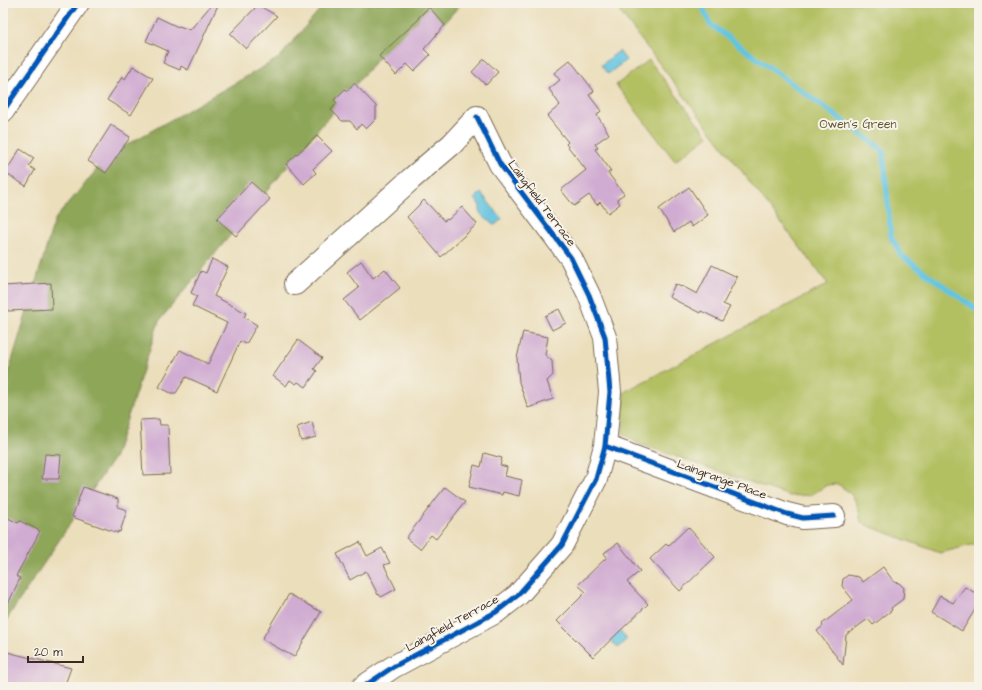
<svg xmlns="http://www.w3.org/2000/svg" width="982" height="690" viewBox="0 0 982 690" font-family="'Architects Daughter',sans-serif">
  <style>
    .green { fill: #b3c062; stroke: #777540 }
    .forest { fill: #8ea658; stroke: #64683b }
    .water { fill: #62c4e0; stroke: #4e777f }
    .lines { fill: none; stroke-linecap: round; stroke-linejoin: round }
    .stream { stroke: #62c4e0; stroke-width: 5.5 }
    .building { fill: #d0acd2 }
    .minor-casing { stroke: #796955; stroke-width: 24 }
    .minor { stroke: #fff; stroke-width: 22 }
    .cycleway-casing { stroke: #f7f3e8; stroke-width: 8 }
    .cycleway { stroke: #0057b8; stroke-width: 5 }
    .labels { text-anchor: middle; stroke-width: 4; stroke-linejoin: round; paint-order: stroke }
    .park-label { font-size: 12px; fill: #5f5732; stroke: #f7f3e8 }
    .street-label { font-size: 12px; fill: #3b2a1e; stroke: #f7f3e8 }
  </style>
  <rect width="100%" height="100%" fill="#f7f3e8"/>
  <filter id="ink" filterUnits="userSpaceOnUse"><feTurbulence type="fractalNoise" baseFrequency=".025" numOctaves="2"/><feDisplacementMap in="SourceGraphic" scale="8" xChannelSelector="R" yChannelSelector="G"/><feConvolveMatrix kernelMatrix="1 2 1 2 8 2 1 2 1" color-interpolation-filters="sRGB"/></filter>
  <filter id="wash" filterUnits="userSpaceOnUse"><feTurbulence type="fractalNoise" baseFrequency=".012" numOctaves="4" result="noise"/><feDisplacementMap in="SourceGraphic" scale="16" xChannelSelector="R" yChannelSelector="G"/><feGaussianBlur stdDeviation="0.9" result="paint"/><feColorMatrix in="noise" values="0 0 0 0 0 0 0 0 0 0 0 0 0 0 0 0 0 1.4 0 .05"/><feComposite in="paint" operator="in"/></filter>
  <g filter="url(#wash)">
    <rect width="100%" height="100%" fill="#ebdebb"/>
    <path class="green" d="M613,3H979V543L940,553L861,523C858,502 856,497 838,484L827,485L811,495L790,496L637,443L623,433L624,392L828,284Z
      M649,60L708,136L675,161L616,85Z"/>
    <path class="forest" d="M325,3H462L432,36L377,59L159,321L115,456L3,625V390L55,219L109,155L279,58Z"/>
    <path class="water" d="M619,51L626,60L608,74L601,65Z
      M481,193L502,219L495,225L485,218L480,213V206L475,198Z
      M609,619L627,639L618,648L599,628Z"/>
    <g class="lines">
      <path class="stream" d="M701,3L710,24L883,150L891,237L902,256L979,311"/>
    </g>
    <g id="blocks">
      <path class="building" d="M213,3H219L188,70L181,66L180,70L163,63L168,51L146,41L157,17L178,27L179,26L190,30Z
        M258,5L277,16L246,49L230,34Z
        M429,7L445,25L424,49L430,55L414,71L407,64L396,75L379,56L419,19L418,18Z
        M484,59L498,72L486,85L472,72Z
        M570,60L594,91L589,95L601,111L597,115L609,134L595,144L598,148L595,149L611,171L608,173L624,194L617,199L620,204L608,213L600,202L597,205L589,195L574,206L561,190L586,170L566,144L568,142L547,116L560,105L549,89L560,80L554,73Z
        M133,66L153,78L131,115L107,100L122,77L125,79Z
        M354,83L376,106V119L366,129L361,124L357,129L350,121H342L331,110L337,103L334,100L345,89L347,91Z
        M111,125L130,137L106,173L88,161Z
        M317,136L332,151L313,169L316,173L304,184L286,164Z
        M20,149L34,158L29,166L35,170L26,186L5,173Z
        M251,182L270,199L236,236L217,219Z
        M689,187L708,215L692,227L689,222L674,232L659,209Z
        M424,200L444,221L447,219L448,220L462,207L477,224L441,257L407,217Z
        M212,259L228,267L214,296L246,313L244,317L257,325L246,344L240,341L217,391L186,377L176,393H171L159,387L180,350L208,364L227,323L192,306L197,296L191,293L201,271L206,273Z
        M361,261L373,278L385,269L400,288L360,320L344,300L359,288L347,272Z
        M712,265L737,277L723,304L730,307L722,321L701,311L700,313L669,297L675,284L681,287L682,286L697,294Z
        M51,283L52,309L8,311L7,309H3V286Z
        M559,309L566,323L552,330L545,316Z
        M523,332L548,337L545,355L552,361L553,375L547,381L553,399L528,408L519,382L517,358Z
        M298,340L322,358L314,369L317,371L306,387L298,382L296,384L290,380L286,386L273,376Z
        M159,419L160,425H168L170,474L143,475L140,420Z
        M312,422L316,437L301,441L297,427Z
        M484,453L502,458L500,465L507,467L505,476L522,480L519,496L503,492L502,495L469,487L474,465L481,467Z
        M45,454L61,455L59,479H42Z
        M83,487L118,499V507L127,510L120,532L118,531V533L72,517Z
        M445,487L465,502L436,539L431,535L420,549L406,538Z
        M8,518L18,523L20,521L40,531L16,576L20,578L3,615V528Z
        M688,527L715,557L680,591L650,559L666,544L668,546Z
        M360,542L367,556L382,548L390,563L384,565L396,589L381,597L379,594L378,595L366,571L350,580L337,554Z
        M618,543L640,571L627,582L648,604L593,657L557,621L586,592L578,585L607,557L604,553Z
        M883,567L894,582L899,583L904,588L903,599L891,608L892,610L873,625L868,619L846,635L843,665L817,631L823,626L822,624L853,600L842,586L843,579L848,575L859,577L863,582Z
        M965,587L979,595V603L962,631L931,612L940,596L953,603Z
        M289,594L321,612L294,657L262,639Z
        M3,651L71,668L64,687H3Z"/>
    </g>
  </g>
  <g filter="url(#ink)">
    <use href="#blocks" fill-opacity="0" stroke="#796955" stroke-width="1"/>
    <g class="lines">
      <g class="minor-casing">
        <path id="minor" d="M3,111L78,3
          M295,284L411,179L452,144L477,117L500,164L571,258L589,295L605,337L610,392L605,446L596,479L562,545L518,595L496,612L393,667L363,687
          M605,446L787,514L803,518L834,516"/>
      </g>
      <use href="#minor" class="minor"/>
      <g class="cycleway-casing">
        <path id="cycleway" d="M3,111L78,3
          M605,446L787,514L803,518L834,516
          M363,687L393,667L496,612L518,595L562,545L596,479L605,446L610,392L605,337L589,295L571,258L500,164L477,117"/>
      </g>
      <use href="#cycleway" class="cycleway"/>
    </g>
  </g>
  <g class="labels">
    <g class="park-label">
      <text x="858" y="128">Owen's Green</text>
    </g>
    <g class="street-label">
      <text transform="translate(542 203) rotate(53)" y="4">Laingfield Terrace</text>
      <text transform="translate(722 479) rotate(20)" y="4">Laingrange Place</text>
      <text transform="translate(452 623) rotate(-29)" y="4">Laingfield Terrace</text>
    </g>
  </g>
  <rect width="982" height="690" fill="none" stroke="#f7f3e8" stroke-width="16"/>
  <path d="M28 656v6h55v-6" fill="none" stroke="#3b2a1e" stroke-width="2"/>
  <text x="34" y="656" font-size="12" fill="#3b2a1e" stroke="#f7f3e8" stroke-width="3" paint-order="stroke">20 m</text>
</svg>
